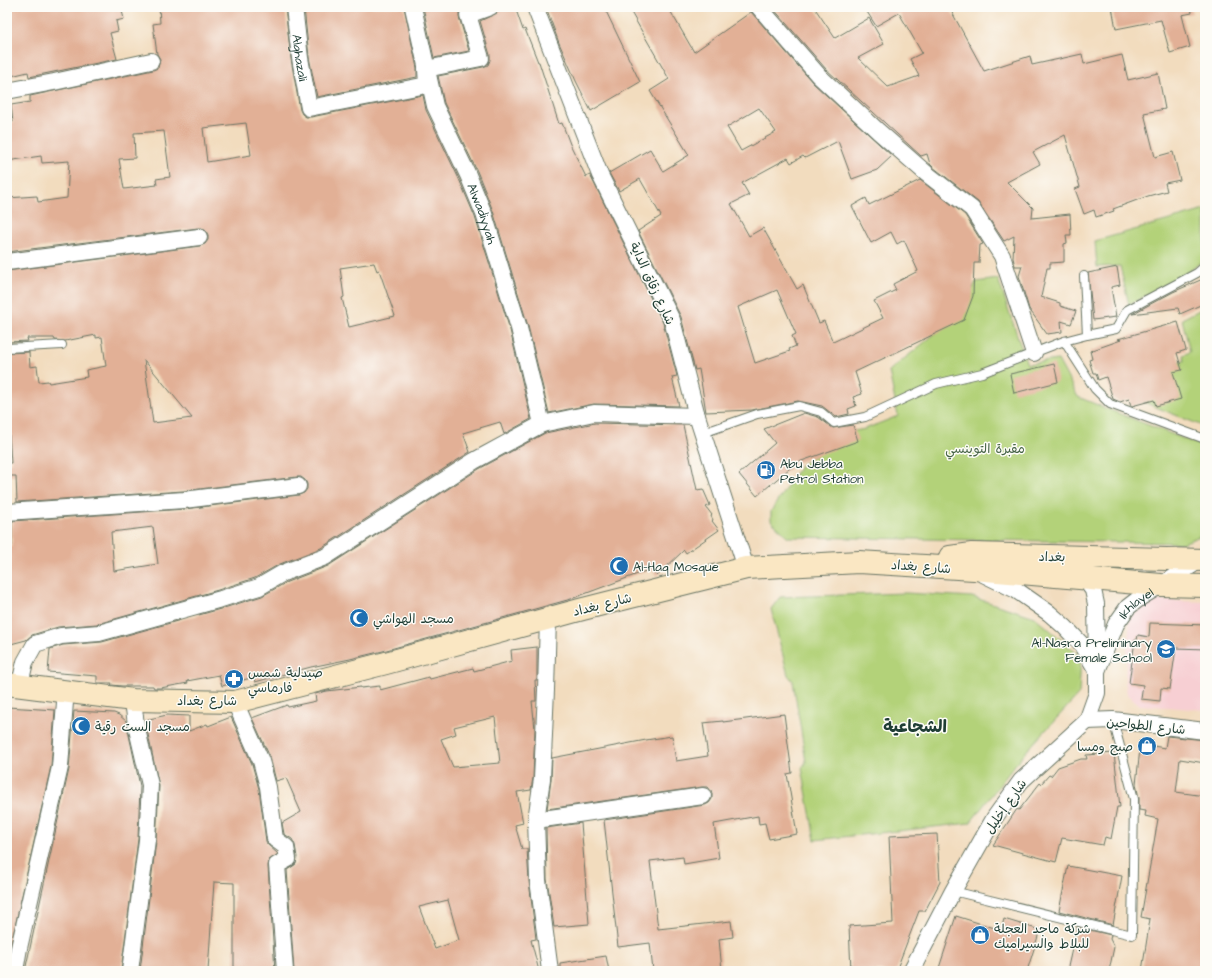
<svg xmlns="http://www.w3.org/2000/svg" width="1212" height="978" viewBox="0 0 1212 978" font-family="'Architects Daughter','Playpen Sans Arabic',sans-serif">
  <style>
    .built { fill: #f7cfd3 }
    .green { fill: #b3d279; stroke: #698856 }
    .building { fill: #e2b096; fill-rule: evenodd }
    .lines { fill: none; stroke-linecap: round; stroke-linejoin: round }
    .service-casing { stroke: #697564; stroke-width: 10 }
    .minor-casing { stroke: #697564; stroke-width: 18 }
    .secondary-casing { stroke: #697564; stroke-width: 24 }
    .service { stroke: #fff; stroke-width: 8 }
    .minor { stroke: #fff; stroke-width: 16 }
    .secondary { stroke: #fae7c3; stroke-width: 22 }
    .labels { text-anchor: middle; stroke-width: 3; stroke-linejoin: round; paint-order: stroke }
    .street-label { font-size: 13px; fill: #1f3d34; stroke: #fdfcf7 }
    .park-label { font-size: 13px; fill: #446245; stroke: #fdfcf7 }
    .poi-label { font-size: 13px; fill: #1f3d34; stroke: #fdfcf7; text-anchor: start }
    .district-label { font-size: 17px; font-weight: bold; fill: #1f3d34; stroke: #fdfcf7 }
  </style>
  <rect width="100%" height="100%" fill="#fdfcf7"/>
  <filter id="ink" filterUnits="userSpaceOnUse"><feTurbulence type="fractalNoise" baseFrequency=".025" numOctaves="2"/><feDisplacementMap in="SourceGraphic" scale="8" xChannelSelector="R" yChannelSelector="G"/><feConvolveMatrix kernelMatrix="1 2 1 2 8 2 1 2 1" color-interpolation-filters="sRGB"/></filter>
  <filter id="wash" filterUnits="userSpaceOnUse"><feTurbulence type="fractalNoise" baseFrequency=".012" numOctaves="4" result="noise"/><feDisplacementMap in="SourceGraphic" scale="16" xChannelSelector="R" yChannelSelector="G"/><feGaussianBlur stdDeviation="0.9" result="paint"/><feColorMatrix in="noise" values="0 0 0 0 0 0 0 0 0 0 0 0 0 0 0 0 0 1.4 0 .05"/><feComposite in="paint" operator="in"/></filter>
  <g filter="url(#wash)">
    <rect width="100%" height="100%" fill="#f2dcbe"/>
    <path class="built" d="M1154,600L1205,602V710L1140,705L1127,694L1125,680L1130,617Z"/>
    <path class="green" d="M1205,210V259L1191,270L1129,305L1120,266L1097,267L1095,241Z
      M998,279L1027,364L1058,360L1078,397L1115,412L1205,447V534L1183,543L788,537L771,521V511L801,465L815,456L817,438L865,429L898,416L889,371L963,311L976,282Z
      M1205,307V427L1136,399L1165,366L1184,361L1183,355L1190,352L1182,319Z
      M906,593L972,597L1035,617L1081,657L1079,694L1022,756L970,823L815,840L802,768L806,762L793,681L788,675L771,609L780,597Z"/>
    <g id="blocks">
      <path class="building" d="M7,7H121L124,19L116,21L118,31L110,33L117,59L29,77L28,72L7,77Z
        M159,7H285L291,59L300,110L302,114L306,117H311L423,95L426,110L459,179L475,217L510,330L531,419L504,434L500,422L463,433L470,452L321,548L280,564L255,578L218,590L97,624L58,627L32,635L26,640L7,645V563H8V546H12V521L185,509L299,495L304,493L307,489V484L305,480L301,477H297L183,491L17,502L16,476H7V463H11L7,403V353L29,352L30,367L37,366L39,382L48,381L49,383L87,377L86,370L106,366L102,337L96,338V335L65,341L55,340L54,338H27L28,341L7,342V271L200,246L205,244L208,240V235L206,231L202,228H198L7,252V198L37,196L38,202L67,198L69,161L42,163L41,156L7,161V123L13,122L11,105L30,102V96L153,70L158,68L160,59L157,54L153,24L160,23ZM246,123L251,155L207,162L203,128ZM164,131L170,177L156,179L157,185L124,189L119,159L135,158L134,133ZM374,263L377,271L379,270L395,316L349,327L342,298L344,297L340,268ZM144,360L192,418L153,423ZM153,527L158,564L114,571L111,532Z
        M304,7H404L417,68V77L317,97L309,57Z
        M423,7H463L459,13V17L469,51L434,58Z
        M499,7H515L523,30L525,29L538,62H539L559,124L562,123L570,144L586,177L590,175L663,323L677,376L672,377L679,406L594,404L549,413L528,326L493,211L477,171L444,103L438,76L483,67L488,65L490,60V55L480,21L497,13Z
        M546,7H604L640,82L591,111L576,81L559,43Z
        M628,7H668L694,52L751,12L813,83L892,156L877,170L852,179L838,141L805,158L803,156L791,163L788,158L742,183L749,195L731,204L749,236L763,228L797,289L803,285L819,323L824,321L833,342L883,318L874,301L896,290L893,284L918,271L904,240L897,244L891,232L871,243L852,206L866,198L869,205L920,180L965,215L983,244L980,245L979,263H974L973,296L964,320L855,372L862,394L853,397L856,406L848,409L849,414L836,417L822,406L798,401L752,410L706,412L699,369L695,370L681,317L638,231L661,216L640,179L619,191L609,173L650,149L663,171L689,155L650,91L669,79ZM759,108L776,132L741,151L727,127ZM777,290L796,334L792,336L796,346L789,349L790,351L755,363L738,307Z
        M772,7H814L835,38L869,18L884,44L858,58L888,87L919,76L910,59L922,53L899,13L876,26L864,7H949L984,71L1030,56L1032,65L1082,54L1084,64L1122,55L1128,80L1158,73L1165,109L1144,113L1155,157L1173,152L1180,180L1165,183L1167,191L1148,196L1113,209L1114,211L1096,217L1094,210L1084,214L1075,189L1080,187L1065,135L1033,152L1040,164L1007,182L1033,208L1032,218L1070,214L1071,235H1066L1067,243L1064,244V262L1050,263V268H1047L1041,297L1060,303V306L1076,311L1071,324L1061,321L1062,332L1047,334L1029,309L1019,276L1022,266H1015L1013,258L1014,236L1004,241L978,202L933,167L930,164L927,154L921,156L826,69Z
        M1112,7H1191L1192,13L1182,15L1190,47L1170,53L1161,20L1116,29Z
        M1117,267L1120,285L1111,287L1116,317L1093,320L1088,273Z
        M1205,278V303L1180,314L1178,308L1132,314L1173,292Z
        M1178,322L1186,350L1177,353L1182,370L1173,372L1181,399L1156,406L1154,400L1132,406H1131L1129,399L1120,402L1113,399L1106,377L1098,380L1096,373H1093L1089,360L1092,359L1090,351L1121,340L1118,339Z
        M1054,364L1058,382L1014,393L1010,374Z
        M804,413L818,417L833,428L853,425L858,441L796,463L757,496L739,474L775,443L764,429Z
        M595,423L683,425L697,490L703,489L710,505L706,507L712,515L711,516L713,520L712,521L719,530L686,553L684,550L657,576L651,569L571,599L383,651L350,659L311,667L255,682L254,677L222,686L219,675L187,681L188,683L160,688H154L153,686H122L111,685L112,683H97V676L48,672L50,649L63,645L102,642L224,608L262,596L287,582L328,566L479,469L545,433Z
        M1150,623L1205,625V649L1176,648L1170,689L1161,688L1160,701L1141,699L1143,685L1129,683L1135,640H1137L1138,635L1149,637Z
        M537,647V680H535L536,701H532L535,729L533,778L531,790L517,792L523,823L515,825L522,849H527L529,881L536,939L531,940L539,971H294L287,870L296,864L297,857L295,845L292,839L284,834L282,823L301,812L286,778L276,781L270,757L252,718L287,705L288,707L316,701L315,694L327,691L361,687V688L380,686V690L429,677L430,679L473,668L474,671L512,661L511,650ZM495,717L500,763L453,767L441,739L456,734L454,727ZM448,900L459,940L435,949L419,907Z
        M7,707L55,710L51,766L7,962Z
        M74,711L114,713L119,715L126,721L140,786L138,839L121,971H25L69,769Z
        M784,714L792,773L787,774L797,834L769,839L765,823L759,824L758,816L714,824L719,858L684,864L683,857L650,861L658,929L731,921L733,937L719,939L722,971H653L650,943L618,947L604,820L705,805L709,803L712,799V794L711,790L707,787H702L547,809L551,780L552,758L646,740L672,736L676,761L708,756L703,723L723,721V722Z
        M167,715L189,716V731L207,724L208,726L231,717L252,764L259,789L266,841L267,844L278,854L269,860L268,866L275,971H234V883L214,882L208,971H140L156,841L159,786L145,720Z
        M1167,736L1205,740V763L1180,759L1176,792L1205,796V971H1142L1150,919L1141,917L1158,819L1145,816L1146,811L1139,810V798L1136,784L1140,749L1146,750L1147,745L1165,748Z
        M1114,753L1120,807H1117L1111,839L1105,837L1103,845L1062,838L1056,862L993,845L1017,809L1019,810L1040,783L1041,784L1049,775L1051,776L1058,767L1081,759H1087L1086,755Z
        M581,823L589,924L554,927L547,879L546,828Z
        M937,834L940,882L925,911H919L896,971H851L849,926L893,923L889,836Z
        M1068,866L1122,876L1113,925L1059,911Z
        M956,916L1001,930L1004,919L1040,930L1027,971H938Z
        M1077,927L1111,935L1110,939L1114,947L1109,971H1067Z
        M606,956L609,971H560V963Z"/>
    </g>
  </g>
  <g filter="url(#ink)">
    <use href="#blocks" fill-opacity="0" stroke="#697564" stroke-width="1"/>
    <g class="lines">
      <g class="service-casing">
        <path id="service" d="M1084,276L1087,335
          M1064,341L1095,389L1110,404L1205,439
          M7,348L62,345
          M703,433L757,414L799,406L821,412L834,423L865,417L936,384L982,373L1064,341L1087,335L1116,329L1127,310L1197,273L1205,266
          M953,891L1132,935L1134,799L1113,720"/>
      </g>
      <g class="minor-casing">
        <g id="minor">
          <path id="s1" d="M294,7L300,58L309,108L427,85L426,69L481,58L468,15L490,7"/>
          <path id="s2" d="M413,7L435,106L468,175L484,214L519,328L542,424"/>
          <path d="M535,7L600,175L672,320L697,416L746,568"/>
          <path d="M759,7L819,76L878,131L927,174L972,209L1002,256L1034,353"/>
          <path d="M7,91L54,82L151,61"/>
          <path d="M7,262L199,237"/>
          <path d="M7,512L184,500L298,486"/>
          <path d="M1084,578L1093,590L1096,604L1097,665"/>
          <path d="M548,618L546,690L542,779L536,820L538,880L550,971"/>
          <path id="s3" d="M1097,671L1116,624L1128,607L1141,597L1161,585L1203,558"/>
          <path d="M20,684L25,662L35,644L61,636L99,633L221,599L259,587L283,573L325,557L474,461L542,424L594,413L697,416"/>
          <path d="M235,702L261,761L268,787L275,839L286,847L288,859L277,865L285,971"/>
          <path d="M1087,721L1113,720L1205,731"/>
          <path d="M536,820L703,796"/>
          <path d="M15,971L19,948L60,767L65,702L64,691"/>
          <path d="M130,971L147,840L150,785L136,725L133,700"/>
          <path d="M911,971L953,891L995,817L1021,781L1087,721L1097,693V671L1081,644L1065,627L1049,613L1016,590L981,573"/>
        </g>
      </g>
      <g class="secondary-casing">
        <path id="secondary" d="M950,557L972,554L1205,560
          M7,684L133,700L235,702L386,663L583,609L746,568L859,562L974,569L1161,585L1205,586"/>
      </g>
      <use href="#service" class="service"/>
      <use href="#minor" class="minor"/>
      <use href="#secondary" class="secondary"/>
    </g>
  </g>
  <defs>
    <g id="fuel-disc" transform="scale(1)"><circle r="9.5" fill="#1f6fb2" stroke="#fdfcf7"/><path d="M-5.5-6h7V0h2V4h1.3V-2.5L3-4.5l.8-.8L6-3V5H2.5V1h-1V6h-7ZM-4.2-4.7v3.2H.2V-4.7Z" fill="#fff"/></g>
    <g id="mosque-disc" transform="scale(1)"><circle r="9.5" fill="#1f6fb2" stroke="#fdfcf7"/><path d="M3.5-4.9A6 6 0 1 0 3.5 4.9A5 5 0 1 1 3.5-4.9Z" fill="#fff"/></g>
    <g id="school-disc" transform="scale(1)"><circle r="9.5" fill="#1f6fb2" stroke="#fdfcf7"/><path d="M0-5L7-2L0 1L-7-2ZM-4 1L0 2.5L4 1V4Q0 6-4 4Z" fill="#fff"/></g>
    <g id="pharmacy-disc" transform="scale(1)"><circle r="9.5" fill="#1f6fb2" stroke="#fdfcf7"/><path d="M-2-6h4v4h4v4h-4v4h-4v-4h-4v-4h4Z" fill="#fff"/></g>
    <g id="shop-disc" transform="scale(1)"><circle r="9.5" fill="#1f6fb2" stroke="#fdfcf7"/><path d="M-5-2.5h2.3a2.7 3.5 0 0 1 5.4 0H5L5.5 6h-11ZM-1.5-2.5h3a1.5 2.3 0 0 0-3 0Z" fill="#fff"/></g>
  </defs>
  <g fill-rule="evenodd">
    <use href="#fuel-disc" x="766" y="470"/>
    <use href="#mosque-disc" x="619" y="566"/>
    <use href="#mosque-disc" x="359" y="618"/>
    <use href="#school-disc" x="1166" y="649"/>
    <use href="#pharmacy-disc" x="234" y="679"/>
    <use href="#mosque-disc" x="81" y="726"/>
    <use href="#shop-disc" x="1147" y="746"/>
    <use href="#shop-disc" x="980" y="935"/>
  </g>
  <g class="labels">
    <g class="street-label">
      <text dy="5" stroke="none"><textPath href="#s1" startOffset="51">Alghazali</textPath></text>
      <text dy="5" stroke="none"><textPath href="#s2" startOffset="219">Alwadiyyah</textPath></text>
      <text transform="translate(653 283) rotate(65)" y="5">شارع زقاق الداية</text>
      <text transform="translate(1052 556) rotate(1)" y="5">بغداد</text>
      <text transform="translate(921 566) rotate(4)" y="5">شارع بغداد</text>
      <text transform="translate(602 604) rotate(-14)" y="5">شارع بغداد</text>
      <text dy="5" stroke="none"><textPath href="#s3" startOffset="80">Ikhlayel</textPath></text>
      <text x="207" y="705">شارع بغداد</text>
      <text transform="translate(1146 725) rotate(6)" y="5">شارع الطواحين</text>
      <text transform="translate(1005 806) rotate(-55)" y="5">شارع إخليل</text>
    </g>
    <g class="park-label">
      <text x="985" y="453">مقبرة التوينسي</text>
    </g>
    <g class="poi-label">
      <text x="780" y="468">Abu Jebba<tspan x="780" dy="15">Petrol Station</tspan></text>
      <text x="633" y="571">Al-Haq Mosque</text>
      <text x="373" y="623">مسجد الهواشي</text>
      <text x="1152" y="647" text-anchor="end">Al-Nasra Preliminary<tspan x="1152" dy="15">Female School</tspan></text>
      <text x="248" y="677">صيدلية شمس<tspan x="248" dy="15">فارماسي</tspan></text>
      <text x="95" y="731">مسجد الست رقية</text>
      <text x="1133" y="751" text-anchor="end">صبح ومسا</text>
      <text x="994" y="933">شركة ماجد العجلة<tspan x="994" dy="15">للبلاط والسيراميك</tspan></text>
    </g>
    <g class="district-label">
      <text x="915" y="732">الشجاعية</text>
    </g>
  </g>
  <rect width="1212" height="978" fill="none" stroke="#fdfcf7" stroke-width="24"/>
</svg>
